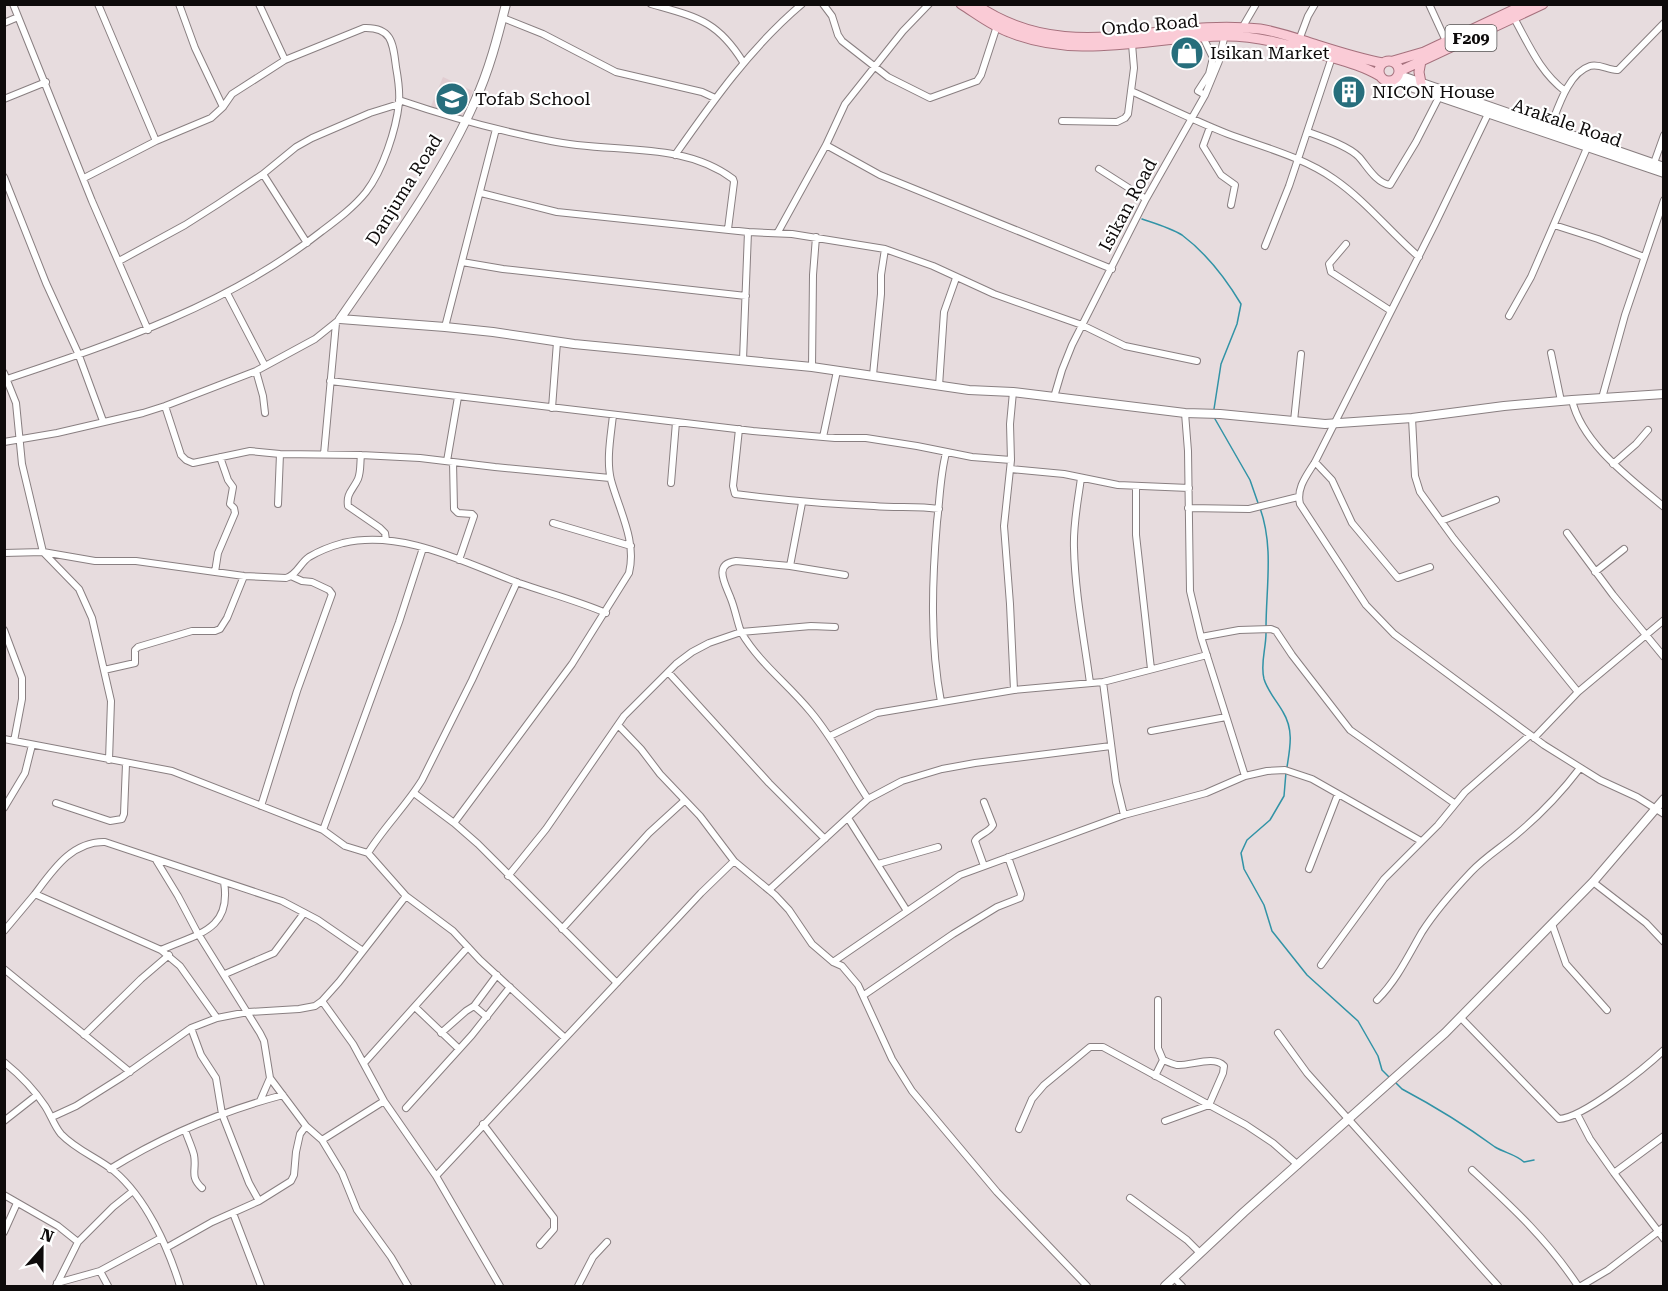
<svg xmlns="http://www.w3.org/2000/svg" width="1668" height="1291" viewBox="0 0 1668 1291" font-family="'Roboto Serif',serif">
  <style>
    .built { fill: #e1cdd1 }
    .lines { fill: none; stroke-linecap: round; stroke-linejoin: round }
    .stream { stroke: #3193a6; stroke-width: 1.5 }
    .street-casing { stroke: #897f81; stroke-width: 8 }
    .secondary-casing { stroke: #897f81; stroke-width: 10 }
    .primary-casing { stroke: #a5717d; stroke-width: 11 }
    .street { stroke: #fff; stroke-width: 6 }
    .secondary { stroke: #fff; stroke-width: 8 }
    .primary { stroke: #facbd6; stroke-width: 9 }
    .labels { text-anchor: middle; stroke-width: 4.5; stroke-linejoin: round; paint-order: stroke }
    .shield { fill: #fff; stroke: #565454; stroke-width: 1.5 }
    .shield-label { font-size: 16px; font-weight: bold; fill: #0e0b0b }
    .street-label { font-size: 18px; fill: #0e0b0b; stroke: #fff }
    .poi-label { font-size: 18px; fill: #0e0b0b; stroke: #fff; text-anchor: start }
  </style>
  <rect width="100%" height="100%" fill="#e7dcde"/>
  <path class="built" d="M443,77L473,91L461,119L431,106Z"/>
  <g class="lines">
    <path class="stream" d="M1142,219C1154,223 1171,228 1182,235C1206,253 1226,279 1241,304L1237,324L1221,364L1214,409
      M1215,419L1250,480L1258,503
      M1260,508C1274,547 1266,588 1266,628
      M1266,633C1266,649 1260,664 1264,679C1268,692 1277,701 1283,712C1294,730 1290,748 1287,767
      M1286,772L1284,796L1270,820L1247,840L1241,853L1244,869L1264,905L1272,931L1307,975L1358,1021L1378,1056L1382,1070L1390,1078
      M1396,1083L1402,1089C1434,1106 1465,1125 1495,1147C1505,1153 1515,1154 1524,1162L1534,1160"/>
    <g class="street-casing">
      <path id="street" d="M13,4L92,201L148,330
        M98,4L156,141
        M179,4L195,48L223,107
        M259,4L285,60
        M651,4C696,17 717,20 743,62
        M823,4L832,16L838,35L842,41L888,77L930,98L977,81L981,75L997,26
        M1429,4L1446,41
        M503,18L543,34L616,72L702,92L715,98
        M1514,18C1529,45 1540,72 1565,91
        M4,23L18,17
        M1242,28L1256,4
        M1203,37L1213,58L1209,74L1198,91L1205,95
        M1299,40L1308,16L1315,4
        M1131,91C1163,105 1195,121 1228,134C1263,147 1303,157 1334,179C1366,201 1390,232 1419,257
        M4,99L46,82
        M399,100C449,117 499,131 551,141C611,154 681,140 733,179L734,182L728,229
        M1488,114L1435,224L1315,462C1307,475 1296,488 1300,504L1366,605L1394,634L1544,745L1600,780L1637,797L1664,814
        M1062,121L1117,122L1125,118L1128,114L1134,68L1132,44
        M1210,127L1203,146L1221,175L1235,185L1231,205
        M1550,128C1558,108 1568,73 1590,66C1600,63 1609,71 1618,70L1664,23
        M1308,132C1322,137 1349,146 1359,157C1367,166 1376,183 1390,185L1416,142L1439,97
        M826,145L880,175L1112,269
        M675,155C713,101 751,47 802,4
        M1654,163L1664,135
        M1099,169L1146,199
        M263,174L307,243
        M4,177L46,283L78,353L103,421
        M481,193L557,212L748,232
        M1554,225L1598,239L1644,257
        M778,232L826,145L845,104L903,31L929,4
        M1346,244L1329,264L1331,272L1391,311
        M1265,246L1289,186L1332,57
        M119,261L185,225L218,204L263,174L296,147L312,138L370,113L399,104
        M462,262L503,269L746,296
        M227,293L265,366
        M1509,316L1531,277L1587,148
        M445,327L496,129
        M1551,353L1561,401
        M743,360L748,232L792,234L885,249L933,266L994,294L1082,325L1125,346L1197,361
        M812,367L813,275L816,237
        M256,371L263,396L265,413
        M4,373L16,403L22,464L43,552L79,589L92,618L111,701L109,760
        M873,375L881,294V275L885,249
        M7,379C118,342 230,304 322,231C338,219 354,207 366,192C383,170 396,130 399,103C400,91 398,78 396,67C393,43 392,27 364,28L285,60L232,94L223,107L211,118L156,141L84,178
        M330,381L753,431L835,438H866L917,446L972,457L1011,460
        M939,386L944,312L956,278
        M1013,392L1010,424L1011,460L1004,526L1010,604L1014,690
        M1054,397L1062,370L1072,345L1146,199L1205,95L1219,61L1225,34
        M1602,398L1625,315L1664,200
        M1572,400C1582,444 1631,479 1664,507
        M165,406L181,455L186,460L193,463L250,451L280,454L361,455L420,458L495,467L610,478
        M552,408L557,342
        M1185,413L1188,451L1190,591L1201,637L1245,776
        M613,415C611,435 606,460 611,480C619,510 637,541 629,573L572,664L454,823L478,844L617,983
        M1412,418L1415,476L1420,492L1454,539L1578,692
        M1294,421L1301,354
        M739,429L733,486L735,494C782,500 827,504 874,506C896,508 917,506 939,509
        M823,437L837,371
        M4,442L57,433L143,413L165,406L256,371L315,339L340,319
        M324,454L336,323
        M361,455C360,462 361,472 358,479C353,490 346,493 348,506L380,528L385,533L386,540
        M447,461L458,397
        M453,462L454,509L458,513L472,514L474,516L459,560
        M1315,462L1332,480L1352,523L1398,578L1430,567
        M1613,464L1636,444L1648,430
        M1011,469L1064,474L1118,485L1189,488
        M1081,478C1078,501 1073,524 1074,548C1075,593 1084,638 1090,683
        M671,483L676,422
        M1136,487V535L1151,669
        M278,504L280,454
        M1188,508L1249,509L1298,497
        M1441,521L1496,500
        M553,523L631,546
        M1567,533L1613,595L1664,657
        M4,553L43,552L95,561H136L244,576L286,578C297,575 300,563 309,557C319,551 332,546 343,543C403,529 465,563 519,583C548,593 578,601 606,613
        M790,566L802,503
        M215,572L218,553L235,513L234,508L230,504L233,487L228,480L220,457
        M1595,572L1624,549
        M845,575L790,566L736,561C712,564 726,585 731,599C735,609 737,621 741,632C760,664 787,683 810,711C833,738 849,770 868,799
        M4,630L22,678V699L14,741
        M1201,637L1239,630L1271,629L1276,631L1292,655L1350,730L1454,803
        M104,670L135,663V650L138,647L192,631H215L220,629L227,618L244,576
        M668,672L769,783L825,839
        M1103,682L1116,782L1124,815
        M941,702C930,643 932,582 937,522C940,498 940,476 946,453
        M618,725L641,749L660,774L700,816L734,861
        M1151,731L1226,717
        M830,736L877,713L1014,690L1103,682L1207,655
        M1534,738L1578,692L1664,620
        M4,739L172,771L323,830L345,846L368,853L406,896L453,931L480,960L565,1038
        M414,793L454,823
        M984,802L993,825C989,833 978,834 975,841L984,866
        M56,803L110,821L122,819L124,814L126,764
        M261,806L297,691L332,594L329,590L312,582L302,581L291,576
        M4,808L25,773L32,745
        M848,818L907,911
        M323,830L399,622L423,548
        M368,853C384,827 406,806 422,780L472,680L517,582
        M156,860L178,896L197,932L260,1033L264,1041L270,1078L306,1126L322,1140L342,1173L357,1210L391,1257L408,1286
        M878,864L938,847
        M1309,869L1338,794
        M508,876L546,829L624,716L676,664L692,652L709,643L741,632L811,626L835,627
        M1593,882L1646,923L1664,942
        M769,890L868,799L902,781L942,769L975,763L1111,746
        M35,894C53,870 72,841 105,842L282,901L318,920L363,951
        M1552,924L1566,964L1607,1010
        M562,929L649,833L684,801
        M4,931L35,894L161,950L180,966L217,1018
        M161,950C196,934 232,931 224,882
        M833,962L960,875L1124,815L1206,793L1245,776L1267,771L1285,770L1312,779L1421,841
        M1321,965L1384,879L1438,825L1465,792L1530,735
        M4,969L130,1072
        M225,974L274,953L304,913
        M864,995L953,934L997,907L1020,898L1021,894L1008,857
        M1158,1000V1048L1163,1060C1168,1062 1172,1064 1177,1065C1191,1066 1214,1055 1224,1066L1223,1073L1209,1105L1165,1121
        M1377,1000C1397,980 1408,956 1422,932C1436,910 1454,890 1471,872C1485,857 1502,847 1517,834C1541,814 1561,793 1580,768
        M322,1001L353,1044L384,1101L436,1176L500,1286
        M474,1006L487,1017
        M415,1007L458,1048
        M1460,1017L1559,1119C1583,1118 1645,1068 1664,1050
        M191,1028L201,1055L216,1078L222,1114L249,1183L259,1201
        M441,1033L466,1011L474,1006L497,975
        M1278,1033L1307,1073L1498,1286
        M84,1035L141,979L169,955
        M4,1062C20,1075 34,1089 45,1106C51,1115 54,1126 61,1134C76,1150 98,1158 114,1171C146,1198 168,1247 180,1286
        M364,1063L468,947
        M1155,1076L1163,1060
        M260,1101L270,1078
        M406,1108L472,1035L510,987
        M1577,1114L1590,1139L1614,1173L1664,1136
        M52,1117L76,1106L122,1077L191,1028L217,1018L248,1012L299,1009L315,1006L322,1001L339,982L406,896
        M4,1121L37,1095
        M483,1124L554,1218V1229L540,1245
        M1019,1129L1032,1099L1044,1085L1090,1047H1103L1246,1125L1273,1143L1298,1165
        M185,1130C188,1139 192,1147 194,1155C197,1170 189,1176 202,1188
        M322,1140L384,1101
        M110,1169C163,1136 223,1111 283,1095
        M1472,1170C1513,1208 1546,1238 1578,1286
        M1614,1173L1664,1239
        M436,1176L701,893L734,861L775,895L789,910L812,944L833,962L842,966L858,985L892,1059L912,1091L997,1192L1087,1286
        M4,1195L58,1226L78,1242
        M1130,1198L1187,1240L1200,1253
        M233,1213L261,1286
        M4,1232L17,1203
        M166,1248L212,1222L259,1201L291,1181L294,1175L296,1152L300,1134L306,1126
        M100,1271L108,1286
        M1174,1278L1182,1286
        M57,1283L100,1271L161,1238
        M56,1286L78,1242L113,1207L133,1191
        M578,1286L593,1257L607,1242
        M1581,1286L1608,1270L1664,1227"/>
    </g>
    <g class="secondary-casing">
      <path id="secondary" d="M506,4C498,36 489,71 475,101C441,178 388,249 340,319L445,327L493,332L574,344L812,367L969,390L1013,392L1185,413L1220,414L1325,424L1412,418L1504,406L1572,400L1664,394
        M1399,75L1664,167
        M1393,81L1664,173
        M1165,1286L1244,1212L1445,1033L1593,882L1664,799"/>
    </g>
    <g class="primary-casing">
      <path id="primary" d="M961,4C977,14 992,26 1009,32C1080,61 1153,36 1226,36C1259,36 1289,45 1320,54C1340,60 1362,65 1380,76
        M975,4C1068,69 1159,17 1260,29C1279,32 1298,39 1317,45C1339,52 1361,59 1383,63
        M1379 71a10 10 0 1 1 20 0a10 10 0 1 1-20 0Z
        M1393,61L1424,52L1526,4
        M1421,61L1419,72L1421,83
        M1400,71L1543,4"/>
    </g>
    <use href="#street" class="street"/>
    <use href="#secondary" class="secondary"/>
    <use href="#primary" class="primary"/>
  </g>
  <defs>
    <g id="shop-disc" transform="scale(1.725)"><circle r="9.5" fill="#276e7c" stroke="#fff"/><path d="M-5-2.5h2.3a2.7 3.5 0 0 1 5.4 0H5L5.5 6h-11ZM-1.5-2.5h3a1.5 2.3 0 0 0-3 0Z" fill="#fff"/></g>
    <g id="building-disc" transform="scale(1.725)"><circle r="9.5" fill="#276e7c" stroke="#fff"/><path d="M-4-6H4V6H1V3H-1V6H-4ZM-2.5-4.3h1.7v1.8h-1.7ZM.8-4.3h1.7v1.8H.8ZM-2.5-1h1.7V.8h-1.7ZM.8-1h1.7V.8H.8Z" fill="#fff"/></g>
    <g id="school-disc" transform="scale(1.725)"><circle r="9.5" fill="#276e7c" stroke="#fff"/><path d="M0-5L7-2L0 1L-7-2ZM-4 1L0 2.5L4 1V4Q0 6-4 4Z" fill="#fff"/></g>
  </defs>
  <g fill-rule="evenodd">
    <use href="#shop-disc" x="1187" y="53"/>
    <use href="#building-disc" x="1349" y="92"/>
    <use href="#school-disc" x="452" y="99"/>
  </g>
  <g class="labels">
    <rect class="shield" x="1445.5" y="25" width="51" height="26" rx="4.5"/>
    <g class="shield-label">
      <text x="1471" y="44">F209</text>
    </g>
    <g class="street-label">
      <text transform="translate(1150 25) rotate(-5)" y="6">Ondo Road</text>
      <text transform="translate(1567 123) rotate(19)" y="6">Arakale Road</text>
      <text transform="translate(404 190) rotate(-58)" y="6">Danjuma Road</text>
      <text transform="translate(1128 205) rotate(-62)" y="6">Isikan Road</text>
    </g>
    <g class="poi-label">
      <text x="1210" y="59">Isikan Market</text>
      <text x="1372" y="98">NICON House</text>
      <text x="475" y="105">Tofab School</text>
    </g>
  </g>
  <rect width="1668" height="1291" fill="none" stroke="#0e0b0b" stroke-width="12"/>
  <g transform="translate(42 1249) rotate(21)" stroke="#ffffff" stroke-width="4.5" paint-order="stroke">
  <path d="M0-4.5L10 22L0 15L-10 22Z" fill="#0e0b0b"/>
  <text y="-9" font-size="16" font-weight="bold" text-anchor="middle" fill="#0e0b0b">N</text>
  </g>
</svg>
